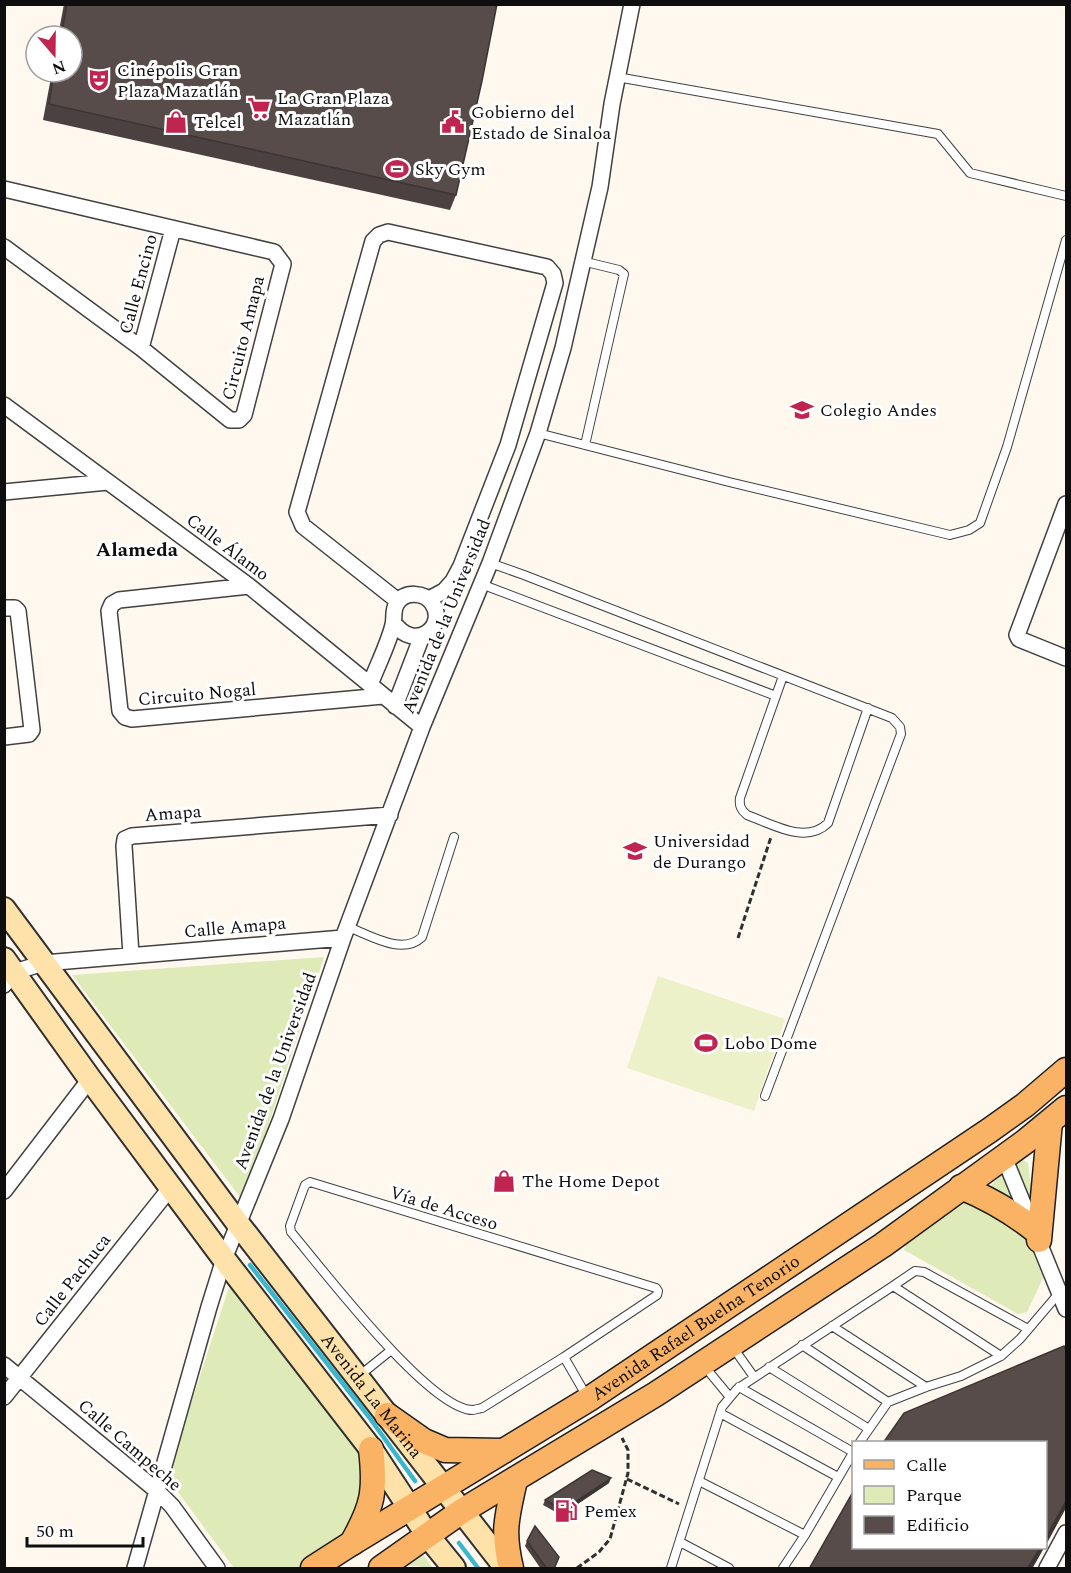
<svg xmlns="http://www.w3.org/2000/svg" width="1071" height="1573" viewBox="0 0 1071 1573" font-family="Spectral,serif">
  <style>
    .green { fill: #deeab8 }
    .pitch { fill: #edf1ca }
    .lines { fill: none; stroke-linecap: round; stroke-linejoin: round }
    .stream { stroke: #3ab6cf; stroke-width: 4.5 }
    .service-casing { stroke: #414141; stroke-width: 10 }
    .minor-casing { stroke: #414141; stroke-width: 18 }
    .secondary-casing { stroke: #303030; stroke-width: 26 }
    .primary-casing { stroke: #1f1f1f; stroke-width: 27 }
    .path { stroke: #303030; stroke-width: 3; stroke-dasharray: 6 3; stroke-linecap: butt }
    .service { stroke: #fff; stroke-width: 8 }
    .minor { stroke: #fff; stroke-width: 15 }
    .secondary { stroke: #ffe2aa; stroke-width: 22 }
    .primary { stroke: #fab365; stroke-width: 24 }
    .wall { fill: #4b4140 }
    .shaded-wall { fill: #3d3534 }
    .building { fill: #574c4a; stroke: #3d3534; stroke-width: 1.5 }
    .labels { text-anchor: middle; stroke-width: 6; stroke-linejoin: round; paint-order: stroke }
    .poi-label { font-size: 18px; fill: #0e0e0e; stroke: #fff; text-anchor: start }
    .street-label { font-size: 18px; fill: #0e0e0e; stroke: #fff }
    .neighbourhood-label { font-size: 20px; font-weight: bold; fill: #0e0e0e; stroke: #fff }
  </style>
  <rect width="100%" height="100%" fill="#fff8ef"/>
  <path class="green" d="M324,957L243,1201L72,975Z
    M1023,1160L1028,1163L1033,1206L1029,1207L1015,1171L1016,1164Z
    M1004,1173L1016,1205L991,1189L990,1186Z
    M970,1199L1028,1233L1043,1278L1027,1312L1018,1314L904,1250L907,1241Z
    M231,1281L366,1463L368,1489L347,1532L333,1545L298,1568H234L167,1477Z
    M423,1554L433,1568L404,1565Z"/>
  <path class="pitch" d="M658,976L785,1019L754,1111L627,1068Z"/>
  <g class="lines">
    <path class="stream" d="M250,1265L369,1417L415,1481
      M459,1543L478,1568"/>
    <g class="service-casing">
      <path id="service" d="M617,77L938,134L970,173L1066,196
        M582,261L619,270L624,274L585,445
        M538,433L729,482L950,535L969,530L980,523L1007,447L1066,240
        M490,563L524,575L892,718L900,727L901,734L765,1096
        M481,584L776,696
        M783,676L740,798C739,806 741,810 747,815C772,824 806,845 828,823L868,708
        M348,927C370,935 402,956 422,937L454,837
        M310,1182L656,1288L658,1291L657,1295L564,1357L482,1408C481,1408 474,1410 473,1410C429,1410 321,1267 291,1232L290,1226L305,1185Z
        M832,1326L926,1387
        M802,1345L888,1402
        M732,1346L754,1377
        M1001,1356L893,1286L915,1271L924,1272L1028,1329
        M564,1357L586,1395
        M705,1367L729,1396
        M769,1367L869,1429
        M359,1376L390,1351
        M739,1387L853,1452
        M720,1413L838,1477
        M860,1442L888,1402L926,1387L961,1376L1001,1356L1020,1339L1060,1292
        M699,1481L805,1535
        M680,1542L729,1568
        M671,1568L722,1407L737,1389L893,1286
        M783,1568L805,1535L854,1451"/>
    </g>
    <g class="minor-casing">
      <path id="minor" d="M4,189L274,252L283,264L244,415L239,420H230L141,348L4,247
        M141,348L173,229
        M4,405L249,586L422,727
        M4,492L108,482
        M1066,504L1017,635L1019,639L1066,658
        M249,586L119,600L112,604L109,611L120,711L125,717L132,719L383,696
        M398,601L303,526L297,512L373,241L379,235L388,232L547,267L553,274L555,283L508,445L461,566L453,581L444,591L429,599
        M4,608H15L18,611L32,730L29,734L4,737
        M370,685C377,666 388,645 393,625C395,617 392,611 397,603C405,591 424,592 432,603C448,626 415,653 394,623
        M395,706L422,636
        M131,955L124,846L125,839L132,836L390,815
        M4,985L14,972L44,963L343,938
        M1004,1157L1066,1309
        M4,1191L90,1079
        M4,1365L156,1490L172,1506L217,1568
        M4,1397L171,1187
        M135,1568L209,1307L224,1259L281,1119L343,938L422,727L490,563L538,433L563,348L600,187L612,104L632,4
        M1047,1568L1066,1533"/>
    </g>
    <g class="secondary-casing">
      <g id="secondary">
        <path id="s1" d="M4,909L239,1225L506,1568"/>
        <path d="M4,959L90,1079L224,1259L371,1449L428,1536L454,1568"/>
      </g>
    </g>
    <g class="primary-casing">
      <g id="primary">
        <path d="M961,1187C988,1198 1012,1212 1035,1230"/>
        <path d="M1039,1240L1050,1122"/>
        <path d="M387,1415L424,1441L445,1450L503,1451"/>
        <path d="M352,1543C373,1506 376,1491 371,1449"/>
        <path id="s2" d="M313,1568L352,1543L589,1399L990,1130L1025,1105L1066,1070"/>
        <path d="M381,1568L462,1511L656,1394L883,1245L1026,1141L1066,1108"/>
        <path d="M511,1568C502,1530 507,1517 515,1480"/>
      </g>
    </g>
    <path class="path" d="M738,938L771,837
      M627,1479L679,1504
      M577,1568L599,1552L610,1539L628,1473V1450L622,1438"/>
    <use href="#service" class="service"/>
    <use href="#minor" class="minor"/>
    <use href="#secondary" class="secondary"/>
    <use href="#primary" class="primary"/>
  </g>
  <path class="wall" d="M64,4H497L456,195L450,210L43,120L52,72H72V36H58Z
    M609,1483L561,1515L543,1505L545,1500Z
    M527,1541L554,1569H541L525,1546Z"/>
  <path class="shaded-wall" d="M611,1478L609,1483L561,1515L563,1510Z
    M1066,1501V1508L1046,1545V1537Z
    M1040,1548H1044L1032,1569H1027Z"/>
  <path class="building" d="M67,4H497L482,81L456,195L49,104L54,72H72V36H61Z
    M1064,1346L1066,1351V1501L1046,1537V1443H883L904,1413Z
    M592,1470L611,1478L563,1510L545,1500Z
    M854,1490V1548H1040L1027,1569H809Z
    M535,1526L559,1557L554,1569H547L527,1541Z"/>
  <defs>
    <g id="theatre-bare" transform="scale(1.8)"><path d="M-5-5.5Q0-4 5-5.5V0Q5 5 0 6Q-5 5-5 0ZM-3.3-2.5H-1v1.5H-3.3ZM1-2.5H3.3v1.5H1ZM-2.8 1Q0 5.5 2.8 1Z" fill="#c02450" stroke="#fff" stroke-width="2.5" paint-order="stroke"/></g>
    <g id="supermarket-bare" transform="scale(1.8)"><path d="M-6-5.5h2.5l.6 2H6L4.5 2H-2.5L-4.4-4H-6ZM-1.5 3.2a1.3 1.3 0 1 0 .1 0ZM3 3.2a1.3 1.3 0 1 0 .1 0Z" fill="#c02450" stroke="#fff" stroke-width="2.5" paint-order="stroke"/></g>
    <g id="shop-bare" transform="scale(1.8)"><path d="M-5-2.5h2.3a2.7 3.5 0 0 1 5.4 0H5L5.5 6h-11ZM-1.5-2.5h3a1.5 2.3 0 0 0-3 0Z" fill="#c02450" stroke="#fff" stroke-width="2.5" paint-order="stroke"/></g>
    <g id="civic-bare" transform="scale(1.8)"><path d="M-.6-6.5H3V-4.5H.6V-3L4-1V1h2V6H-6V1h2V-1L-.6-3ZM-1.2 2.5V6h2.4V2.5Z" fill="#c02450" stroke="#fff" stroke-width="2.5" paint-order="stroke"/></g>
    <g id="stadium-bare" transform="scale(1.8)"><path d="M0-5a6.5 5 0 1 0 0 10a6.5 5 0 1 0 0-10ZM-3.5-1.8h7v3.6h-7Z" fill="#c02450" stroke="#fff" stroke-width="2.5" paint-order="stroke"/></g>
    <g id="school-bare" transform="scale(1.8)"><path d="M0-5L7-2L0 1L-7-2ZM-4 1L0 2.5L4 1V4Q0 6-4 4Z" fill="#c02450" stroke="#fff" stroke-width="2.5" paint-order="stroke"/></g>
    <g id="university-bare" transform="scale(1.8)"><path d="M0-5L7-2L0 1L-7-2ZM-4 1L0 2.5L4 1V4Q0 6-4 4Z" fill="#c02450" stroke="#fff" stroke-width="2.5" paint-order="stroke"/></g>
    <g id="fuel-bare" transform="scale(1.8)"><path d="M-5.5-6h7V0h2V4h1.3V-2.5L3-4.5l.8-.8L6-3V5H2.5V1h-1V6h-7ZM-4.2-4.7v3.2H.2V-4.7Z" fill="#c02450" stroke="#fff" stroke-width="2.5" paint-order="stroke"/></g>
  </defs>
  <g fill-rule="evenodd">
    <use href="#theatre-bare" x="99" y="80"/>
    <use href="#supermarket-bare" x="259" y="108"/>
    <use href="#shop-bare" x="176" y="122"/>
    <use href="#civic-bare" x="453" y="122"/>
    <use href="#stadium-bare" x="397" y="169"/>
    <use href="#school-bare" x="802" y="410"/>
    <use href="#university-bare" x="635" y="851"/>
    <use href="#stadium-bare" x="706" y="1043"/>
    <use href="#shop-bare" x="504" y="1181"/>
    <use href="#fuel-bare" x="566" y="1511"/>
  </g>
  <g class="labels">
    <g class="poi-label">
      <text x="117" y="76">Cinépolis Gran<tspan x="117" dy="21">Plaza Mazatlán</tspan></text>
      <text x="277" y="104">La Gran Plaza<tspan x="277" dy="21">Mazatlán</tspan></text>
      <text x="471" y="118">Gobierno del<tspan x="471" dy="21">Estado de Sinaloa</tspan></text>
      <text x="194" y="128">Telcel</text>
      <text x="415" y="175">Sky Gym</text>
      <text x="820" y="416">Colegio Andes</text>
      <text x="653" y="847">Universidad<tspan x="653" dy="21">de Durango</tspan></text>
      <text x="724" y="1049">Lobo Dome</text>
      <text x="522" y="1187">The Home Depot</text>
      <text x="584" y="1517">Pemex</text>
    </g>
    <g class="street-label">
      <text transform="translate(138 284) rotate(-75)" y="6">Calle Encino</text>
      <text transform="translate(243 338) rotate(-76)" y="6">Circuito Amapa</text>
      <text transform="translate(228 547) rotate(37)" y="6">Calle Álamo</text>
      <text transform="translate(446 616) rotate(-68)" y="6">Avenida de la Universidad</text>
      <text transform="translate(197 694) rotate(-5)" y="6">Circuito Nogal</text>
      <text transform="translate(173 813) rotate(-4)" y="6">Amapa</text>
      <text transform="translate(235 927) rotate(-5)" y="6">Calle Amapa</text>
      <text transform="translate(275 1071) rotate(-70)" y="6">Avenida de la Universidad</text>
      <text transform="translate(444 1208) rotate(17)" y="6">Vía de Acceso</text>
      <text transform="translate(72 1280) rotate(-52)" y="6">Calle Pachuca</text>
      <text dy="6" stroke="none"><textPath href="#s2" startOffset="452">Avenida Rafael Buelna Tenorio</textPath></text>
      <text dy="6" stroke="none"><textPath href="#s1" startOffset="610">Avenida La Marina</textPath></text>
      <text transform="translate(130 1445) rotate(41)" y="6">Calle Campeche</text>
    </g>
    <g class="neighbourhood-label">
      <text x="137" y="556">Alameda</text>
    </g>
  </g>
  <rect width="1071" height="1573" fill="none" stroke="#0e0e0e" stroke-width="12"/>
  <rect x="852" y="1441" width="195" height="108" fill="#ffffff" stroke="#9f9f9f" stroke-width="1.5"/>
  <rect x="864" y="1460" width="30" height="9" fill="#fab365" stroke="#9f9f9f" stroke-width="1.5"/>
  <text x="906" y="1471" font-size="18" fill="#0e0e0e">Calle</text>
  <rect x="864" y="1486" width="30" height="18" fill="#deeab8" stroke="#9f9f9f" stroke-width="1.5"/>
  <text x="906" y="1501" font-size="18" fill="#0e0e0e">Parque</text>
  <rect x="864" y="1516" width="30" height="18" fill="#574c4a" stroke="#9f9f9f" stroke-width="1.5"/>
  <text x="906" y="1531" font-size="18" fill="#0e0e0e">Edificio</text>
  <g transform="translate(54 54) rotate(160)"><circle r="28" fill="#ffffff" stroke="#9f9f9f" stroke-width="1.5"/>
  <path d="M0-4.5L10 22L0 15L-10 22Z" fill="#c02450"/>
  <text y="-9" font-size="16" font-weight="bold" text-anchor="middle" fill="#0e0e0e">N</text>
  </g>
  <path d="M27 1537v9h116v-9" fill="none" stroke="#0e0e0e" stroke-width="3"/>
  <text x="36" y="1537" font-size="18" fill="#0e0e0e" stroke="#ffffff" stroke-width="4.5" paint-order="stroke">50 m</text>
</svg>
